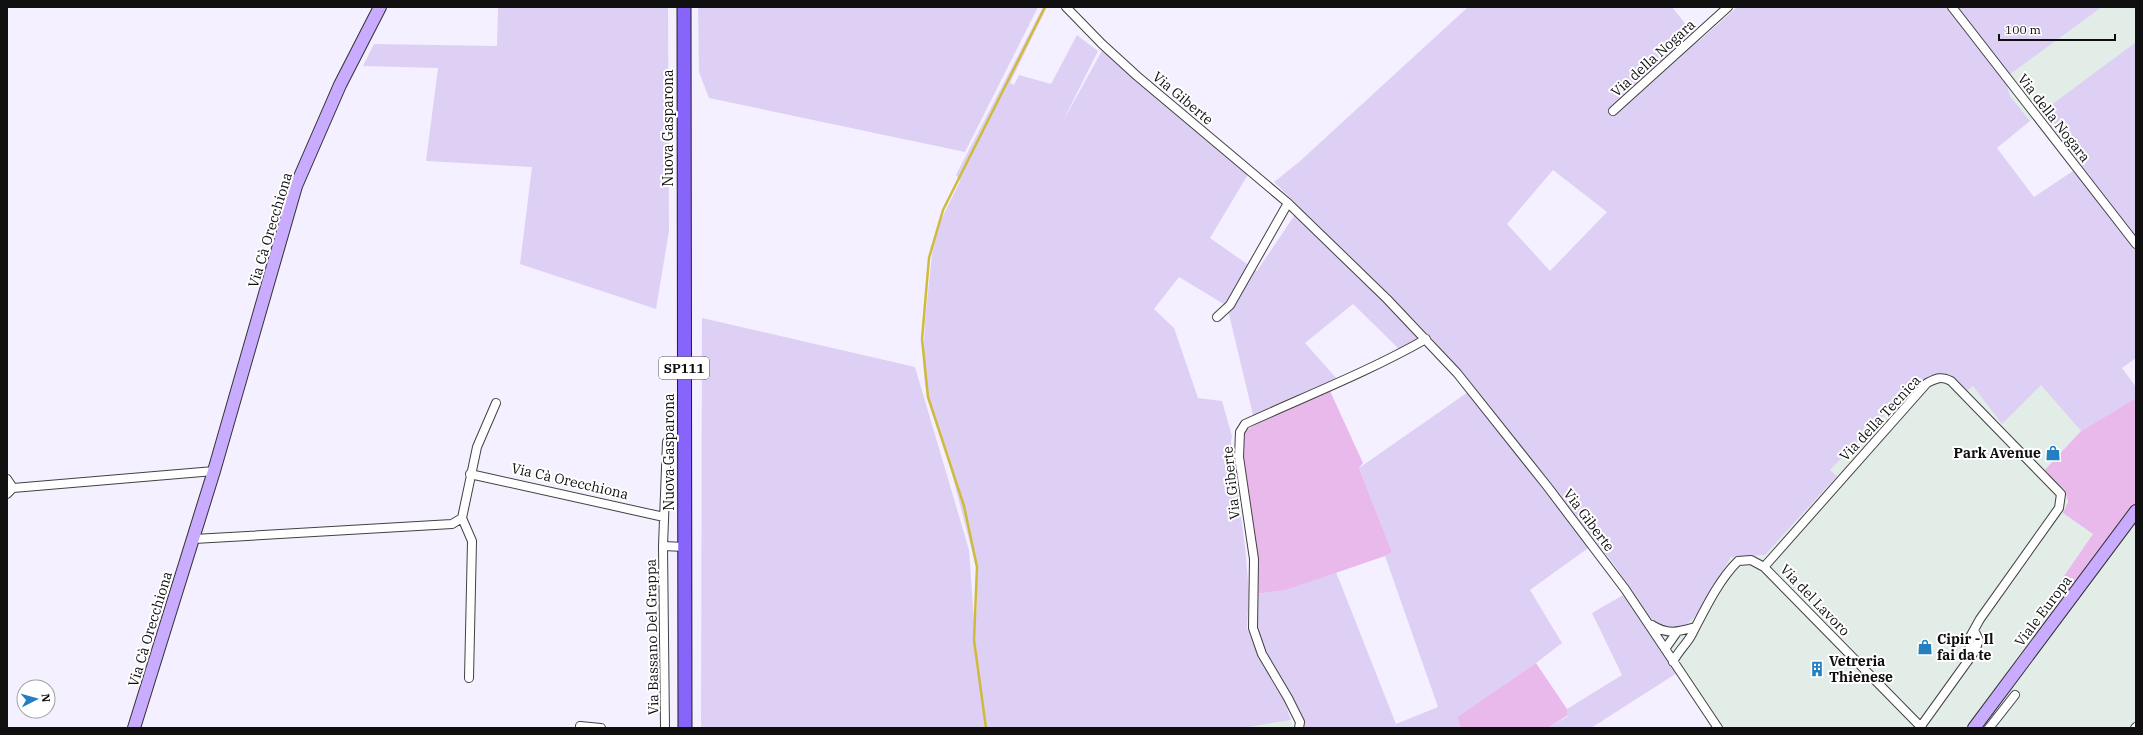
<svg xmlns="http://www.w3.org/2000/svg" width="2143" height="735" viewBox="0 0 2143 735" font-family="'IBM Plex Serif',serif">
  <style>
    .industrial { fill: #e3ede7 }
    .farmland { fill: #ded0f5; fill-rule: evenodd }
    .green { fill: #e8b9ea }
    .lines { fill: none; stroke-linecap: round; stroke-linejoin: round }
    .stream { stroke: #cfbb3a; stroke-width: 2.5 }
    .minor-casing { stroke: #424242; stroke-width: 10 }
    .secondary-casing { stroke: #313131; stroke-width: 14 }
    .primary-casing { stroke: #202020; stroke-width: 15 }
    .minor { stroke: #fff; stroke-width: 8 }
    .secondary { stroke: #c9abff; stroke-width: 12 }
    .primary { stroke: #8765fa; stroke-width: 13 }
    .labels { text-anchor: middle; stroke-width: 4; stroke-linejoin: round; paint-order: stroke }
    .shield { fill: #fff; stroke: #575757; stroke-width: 1 }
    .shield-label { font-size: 13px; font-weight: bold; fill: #0f0f0f }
    .street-label { font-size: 14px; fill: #0f0f0f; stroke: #fff }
    .poi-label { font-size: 14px; font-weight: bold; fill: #0f0f0f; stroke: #fff; text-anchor: start }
  </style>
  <rect width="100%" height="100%" fill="#f4f0ff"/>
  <path class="industrial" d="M2102,7H2136V42L2030,121L2010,96L2005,78Z
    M1934,375L1953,378L1966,392L1973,386L2041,384L2081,431L2043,472L2065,490L2068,502L2063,513L2093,534L2055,589L2067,599L1968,728H1722L1651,621L1699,613L1731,557L1765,555L1837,476L1830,470L1891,408L1897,413Z
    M2136,515V720L2128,728H1977Z
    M1291,720L1293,728H1243Z"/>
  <path class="farmland" d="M498,7H668L669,231L656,309L520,264L532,167L426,161L438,68L363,66L374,44L497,46Z
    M698,7H1038L965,152L709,98L699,72Z
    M1043,7H1047L1010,83L1014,85L1019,75L1051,84L1077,35L1098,51L1062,123L1104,47L1250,171L1210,238L1257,271L1296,213L1423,338L1400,350L1353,304L1305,343L1338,380L1254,419L1227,306L1179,277L1154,309L1174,328L1198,398L1222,401L1232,436L1231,442L1245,547L1249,592L1247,628L1257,653L1284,700L1291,720L1243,728H985L980,686L985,728H701L702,318L915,367L969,550L974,621L977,609L976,566L947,455L937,427L925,386L923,361L925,321L932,254L939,224L960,181L956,175Z
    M1468,7H1672L1699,41L1737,7H2102L2005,78L2010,96L2030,121L1997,148L2034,197L2079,167L2039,114L2136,42V358L2122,368L2136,387V398L2081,431L2041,385L2002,424L1973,386L1966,392L1953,378L1934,375L1897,414L1891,408L1830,470L1837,476L1765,555L1731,557L1699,613L1680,630L1651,621L1615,566L1538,468L1431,337L1274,182L1299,162ZM1553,170L1607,212L1550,271L1507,224Z
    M1468,392L1591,546L1530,590L1562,643L1536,663L1457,717L1461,728H1300L1254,627L1256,594L1286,590L1336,572L1396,724L1438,707L1385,556L1392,552L1359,468Z
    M1625,594L1677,673L1591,728H1548L1568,716L1567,709L1622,675L1592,613Z"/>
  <path class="green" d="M1330,391L1363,463L1359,468L1392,552L1385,556L1286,590L1256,594L1240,436C1254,421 1308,401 1330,391Z
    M2136,398V504L2067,599L2055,589L2093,534L2063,513L2068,502L2065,490L2043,472L2081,431Z
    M1536,663L1567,709L1568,715L1548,728H1461L1457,717Z"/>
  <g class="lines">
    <path class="stream" d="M986,728L974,640L977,567L964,506L928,397L922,339L929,258L943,210L1045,7"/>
    <g class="minor-casing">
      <path id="minor" d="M1066,7L1102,44L1137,76L1288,203L1387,299L1457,373L1547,486L1625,589L1718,728
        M1952,7L2136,244
        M1613,111L1728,7
        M1217,317L1230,305L1288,203
        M470,474L664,517
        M7,479L13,488L214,471
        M7,494L13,488
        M462,518L472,541L469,678
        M194,539L452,524L462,518L477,447L496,403
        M663,546L685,547
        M1764,567L1927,383C1937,378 1941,376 1951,381L2061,494L2059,508L1980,619L1970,637L1969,659
        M1652,625C1667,635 1678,632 1695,627
        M1665,649L1677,632
        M1673,662C1678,651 1687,644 1692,634C1705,609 1718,581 1738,561L1751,560L1764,567L1922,728
        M580,726L601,728
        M1921,726L1975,651L1979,640L1974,630
        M665,728L663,546L667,442
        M1299,728L1300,722L1288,698L1262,654L1253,628L1254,559L1239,457L1240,432L1245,424C1306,396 1368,372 1426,339
        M1989,728L2015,695
        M2135,728L2136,727"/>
    </g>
    <g class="secondary-casing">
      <path id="secondary" d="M134,728L214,471L296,186L340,85L380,7
        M1974,728L2136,511"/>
    </g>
    <g class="primary-casing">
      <path id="primary" d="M684,7L685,728"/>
    </g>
    <use href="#minor" class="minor"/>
    <use href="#secondary" class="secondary"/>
    <use href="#primary" class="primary"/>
  </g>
  <defs>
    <g id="shop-bare" transform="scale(1.2)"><path d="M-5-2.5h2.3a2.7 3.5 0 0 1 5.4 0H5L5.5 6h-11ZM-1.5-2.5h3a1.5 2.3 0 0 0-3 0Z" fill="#247fc1" stroke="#fff" stroke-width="2.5" paint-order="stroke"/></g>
    <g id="building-bare" transform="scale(1.2)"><path d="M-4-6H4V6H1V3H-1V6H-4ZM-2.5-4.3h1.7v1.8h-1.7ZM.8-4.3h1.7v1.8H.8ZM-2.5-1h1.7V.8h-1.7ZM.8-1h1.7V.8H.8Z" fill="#247fc1" stroke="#fff" stroke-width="2.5" paint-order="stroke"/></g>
  </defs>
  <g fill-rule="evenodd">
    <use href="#shop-bare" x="2053" y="453"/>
    <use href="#shop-bare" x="1925" y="647"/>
    <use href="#building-bare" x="1817" y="669"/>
  </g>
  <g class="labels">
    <rect class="shield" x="659" y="357" width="50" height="22" rx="3"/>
    <g class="shield-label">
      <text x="684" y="373">SP111</text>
    </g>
    <g class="street-label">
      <text transform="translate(1653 58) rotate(-42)" y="5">Via della Nogara</text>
      <text transform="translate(1183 98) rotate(40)" y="5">Via Giberte</text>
      <text transform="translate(2054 118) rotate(52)" y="5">Via della Nogara</text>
      <text transform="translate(668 128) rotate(-90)" y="5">Nuova Gasparona</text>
      <text transform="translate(270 230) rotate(-73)" y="5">Via Cà Orecchiona</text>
      <text transform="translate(1880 418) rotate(-47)" y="5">Via della Tecnica</text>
      <text transform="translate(669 452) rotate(-90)" y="5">Nuova Gasparona</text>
      <text transform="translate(570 481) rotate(13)" y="5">Via Cà Orecchiona</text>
      <text transform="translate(1231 483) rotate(-96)" y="5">Via Giberte</text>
      <text transform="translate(1589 520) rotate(53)" y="5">Via Giberte</text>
      <text transform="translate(1815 600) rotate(46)" y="5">Via del Lavoro</text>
      <text transform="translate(2043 611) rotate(-53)" y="5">Viale Europa</text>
      <text transform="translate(150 629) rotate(-73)" y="5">Via Cà Orecchiona</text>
      <text transform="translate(652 637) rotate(-91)" y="5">Via Bassano Del Grappa</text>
    </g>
    <g class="poi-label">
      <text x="2041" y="458" text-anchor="end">Park Avenue</text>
      <text x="1937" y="644">Cipir - Il<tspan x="1937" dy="16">fai da te</tspan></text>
      <text x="1829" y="666">Vetreria<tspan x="1829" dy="16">Thienese</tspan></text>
    </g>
  </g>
  <rect width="2143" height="735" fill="none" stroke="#0f0f0f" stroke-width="16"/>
  <g transform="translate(36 699) rotate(84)"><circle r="19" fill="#ffffff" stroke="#9f9f9f"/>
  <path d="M0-3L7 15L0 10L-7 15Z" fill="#247fc1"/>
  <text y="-6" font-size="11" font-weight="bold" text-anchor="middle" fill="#0f0f0f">N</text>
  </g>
  <path d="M1999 34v6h116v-6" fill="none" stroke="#0f0f0f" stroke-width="2"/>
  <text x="2005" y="34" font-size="12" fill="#0f0f0f" stroke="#ffffff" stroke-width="3" paint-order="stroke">100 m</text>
</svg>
